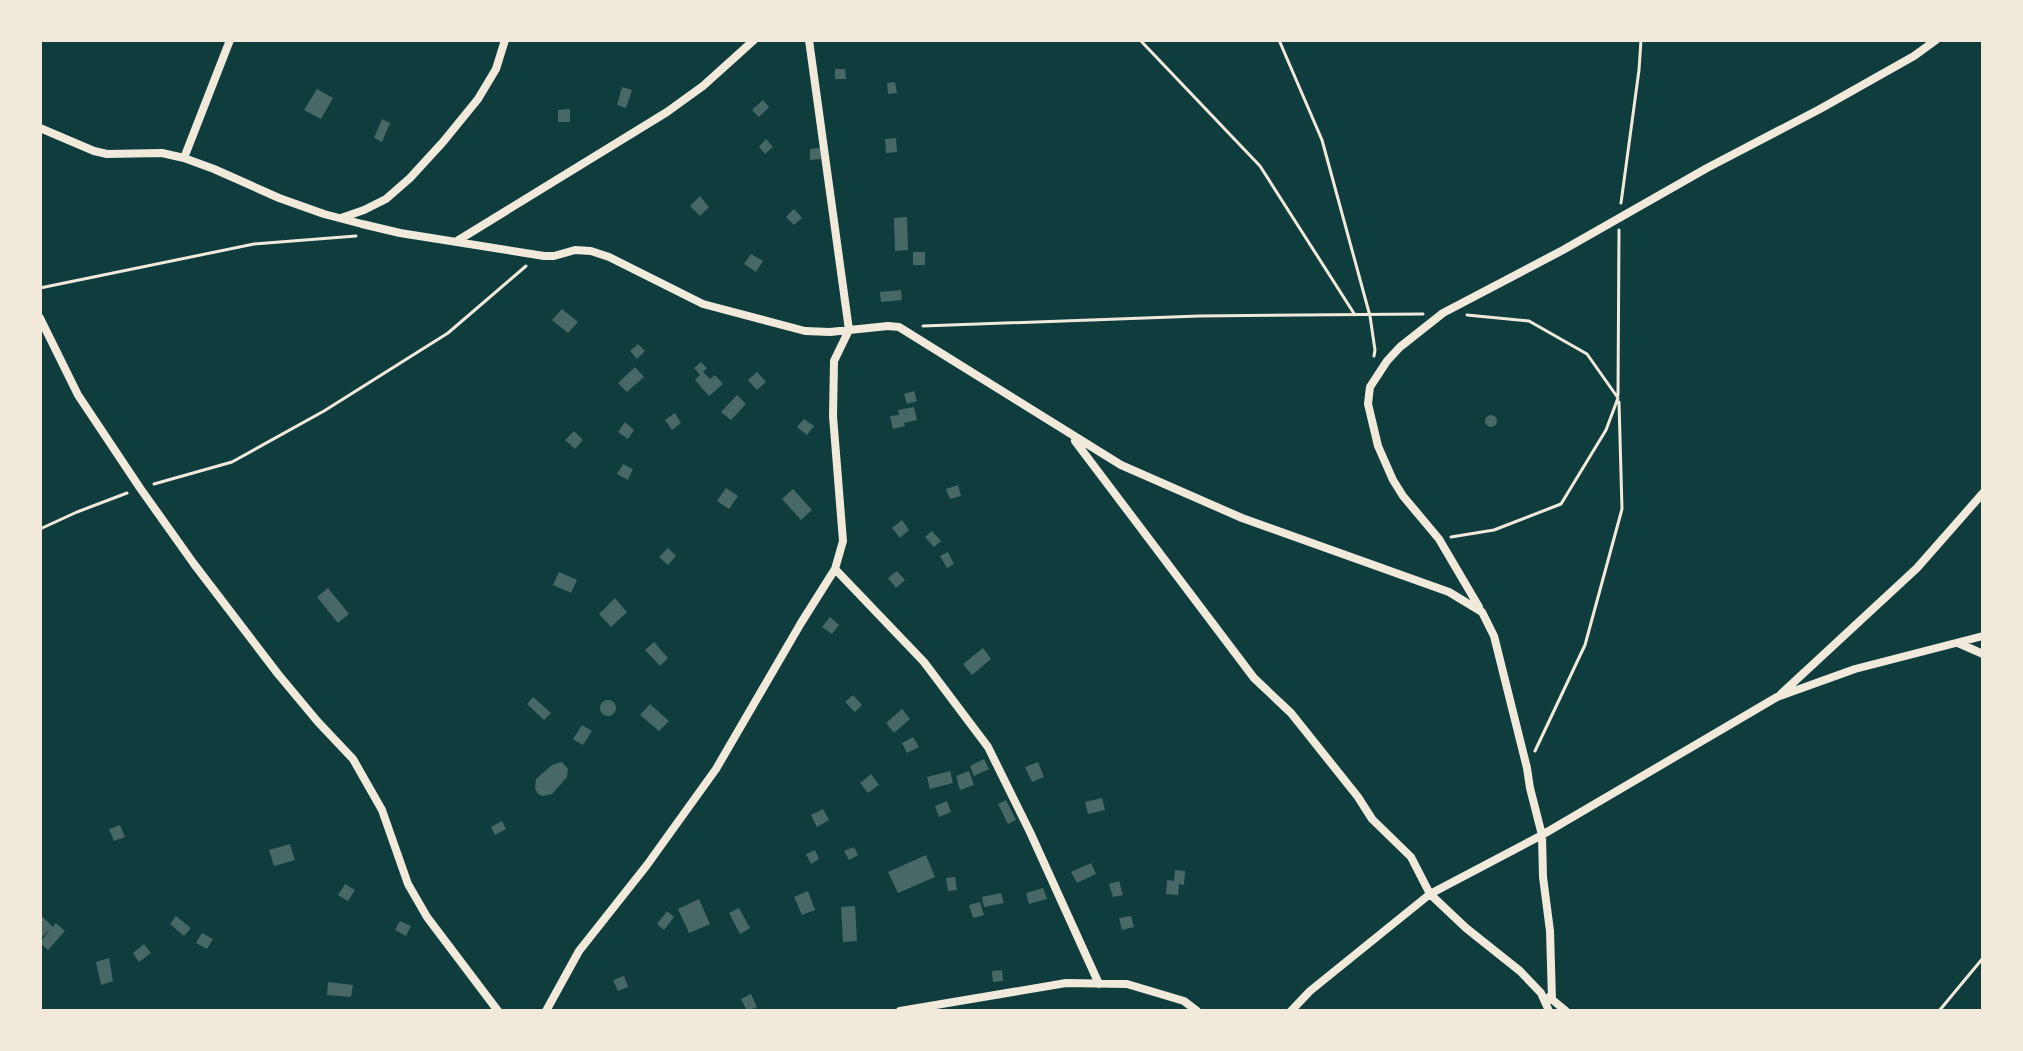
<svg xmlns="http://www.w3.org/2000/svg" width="2023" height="1051" viewBox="0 0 2023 1051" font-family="'Noto Sans',sans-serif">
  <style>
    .building { fill: #486865 }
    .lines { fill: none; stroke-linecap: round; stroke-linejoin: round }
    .path { stroke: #f1e9da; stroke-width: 3 }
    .minor { stroke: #f1e9da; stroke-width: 8 }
  </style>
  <rect width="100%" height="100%" fill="#0f3d3e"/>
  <path class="building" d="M835,69H845L846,79H835Z
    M895,82L897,93L888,94L887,83Z
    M622,87L632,90L626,108L617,105Z
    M317,89L333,98L321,119L304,110Z
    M763,100L769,107L759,117L752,110Z
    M570,109V122H558V110Z
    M382,119L390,123L382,142L374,138Z
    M896,138L897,152L886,153L885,139Z
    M766,139L773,147L765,154L759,147Z
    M820,148L821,159L810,160V149Z
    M700,196L709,207L700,216L690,206Z
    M794,209L802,218L794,225L786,217Z
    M907,217L908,250L895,251L894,218Z
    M913,252H925V265H913Z
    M751,254L763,261L756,272L744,264Z
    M901,290L902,300L881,302L880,292Z
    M562,309L578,322L568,333L552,320Z
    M638,344L645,351L637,359L630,351Z
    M701,362L707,368L703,372L710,379L715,375L723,384L709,396L695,380L700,375L694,368Z
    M635,367L644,377L627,392L618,383Z
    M757,372L766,382L757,390L748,380Z
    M914,391L917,401L907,404L904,394Z
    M737,395L746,404L731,420L721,412Z
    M914,407L917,420L904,423L905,426L893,429L890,416L899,415L898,410Z
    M675,413L681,423L672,430L665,420Z
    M1485 421a6 6 0 1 1 12 0a6 6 0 1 1-12 0Z
    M804,419L814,426L807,435L797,427Z
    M625,422L634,430L628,439L618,432Z
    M574,431L583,440L575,449L565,440Z
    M623,464L633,469L628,480L617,474Z
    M958,485L961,496L950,499L946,489Z
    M726,488L738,496L729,509L717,501Z
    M793,489L812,510L801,520L782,499Z
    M902,520L909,530L900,538L892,528Z
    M932,531L941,541L934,547L925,537Z
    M668,548L676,556L668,565L659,557Z
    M948,552L954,564L947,568L940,556Z
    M897,571L905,580L896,588L888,578Z
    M559,572L577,580L571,593L553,585Z
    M328,588L349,614L338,623L317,597Z
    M615,598L627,612L611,627L599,614Z
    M830,617L839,625L832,634L822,627Z
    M654,642L668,658L660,666L645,650Z
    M983,648L991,659L972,675L963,664Z
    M853,695L862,705L855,712L845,702Z
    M533,697L551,713L544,720L527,704Z
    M600 708a8 8 0 1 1 16 0a8 8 0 1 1-16 0Z
    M650,704L669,721L659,731L640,715Z
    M902,709L910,719L894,733L886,723Z
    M582,725L592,731L583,745L573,739Z
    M913,737L919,747L907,753L902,743Z
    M984,759L989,769L974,776L970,766Z
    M562,762L568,769L567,777L552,794L543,796L538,794L535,788L536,779L552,765Z
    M1038,762L1044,777L1032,782L1025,767Z
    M950,771L953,783L930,789L927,777Z
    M969,771L974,785L960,790L956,776Z
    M871,774L879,785L868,793L860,783Z
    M1102,798L1105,810L1088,814L1085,802Z
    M1006,800L1016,820L1008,824L998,804Z
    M947,801L951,812L939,817L935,806Z
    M823,809L829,820L817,827L811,815Z
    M502,821L506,829L495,835L491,827Z
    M120,825L125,837L114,841L109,829Z
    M290,844L295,860L274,866L269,850Z
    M854,847L858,855L849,860L844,851Z
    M815,850L819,859L811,864L806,854Z
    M926,855L935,877L898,893L888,872Z
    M1091,863L1096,874L1077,883L1071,872Z
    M1175,870L1185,871L1184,885L1179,884L1178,895L1166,894L1167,880L1174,881Z
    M955,877L957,890L948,891L946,878Z
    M1119,881L1123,895L1113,897L1109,884Z
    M345,884L355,890L348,901L338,895Z
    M1043,888L1047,899L1029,904L1026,893Z
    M808,891L815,910L802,915L794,897Z
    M1001,893L1004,903L984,907L982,897Z
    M699,899L710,924L689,933L678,909Z
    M980,902L984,915L973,918L969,905Z
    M855,906L857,941L843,942L841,907Z
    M739,908L750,928L740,934L729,913Z
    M667,911L674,917L664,930L657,924Z
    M176,916L191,928L184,936L170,924Z
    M1131,916L1134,927L1122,930L1119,918Z
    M43,917L53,927L56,923L65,931L48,950L40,943L50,929L40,939V920Z
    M400,921L411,926L406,936L395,930Z
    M202,933L213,939L207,949L196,943Z
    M144,944L151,953L139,962L133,953Z
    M109,958L113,981L101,985L96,962Z
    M1002,970L1003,981L993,982L992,971Z
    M624,976L628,987L618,991L613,980Z
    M328,982L353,985L351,997L327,995Z
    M751,994L757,1007L747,1011L741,999Z"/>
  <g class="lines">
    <path class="path" d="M1140,40L1260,166L1355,315
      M1279,40L1322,140L1370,316L1375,350L1374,356
      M1621,203L1639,70L1641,40
      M40,288L254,244L356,236
      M923,326L1199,316L1423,314
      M1618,395L1619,230
      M154,484L232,462L324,411L448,333L526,266
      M40,529L77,512L127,493
      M1451,537L1494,530L1561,504L1606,430L1618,398L1587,354L1529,321L1467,315
      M1535,751L1585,645L1622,509L1619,402
      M1939,1011L1983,958"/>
    <path class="minor" d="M40,128L94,151L107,154L162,153L184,158L214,169L279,198L324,214L362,224L400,233L544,256H554L575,250L591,251L609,257L703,304L805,331L830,332L888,326L899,327L1121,465L1242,518L1449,592L1482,612L1494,636L1527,768L1530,788L1542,835L1543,877L1550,931L1552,1000
      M184,158L230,40
      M341,218L364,210L386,199L410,178L443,142L478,99L496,69L505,40
      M457,241L667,112L703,86L754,40
      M40,318L78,395L140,488L194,564L278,674L318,722L353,759L382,810L408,884L427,917L498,1011
      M1075,441L1254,678L1291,713L1358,797L1372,819L1411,857L1430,894L1466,928L1520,971L1541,993L1549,1011
      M835,569L924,662L988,747L1030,832L1099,984
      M1479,607L1439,539L1403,496L1393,480L1378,446L1368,404L1369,395L1370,387L1387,361L1400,347L1443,313L1563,250L1707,168L1820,109L1914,56L1936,40
      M1958,643L1983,654
      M1781,694L1917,568L1983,493
      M1549,997L1566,1011
      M546,1011L579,951L647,865L716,769L801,623L835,569L843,541L833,416L834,361L849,330L809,40
      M900,1011L1066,983L1127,984L1184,1001L1197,1011
      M1291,1011L1310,991L1430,894L1542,835L1777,697L1855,669L1983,636"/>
  </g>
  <rect width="2023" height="1051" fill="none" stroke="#f1e9da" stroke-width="84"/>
</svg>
